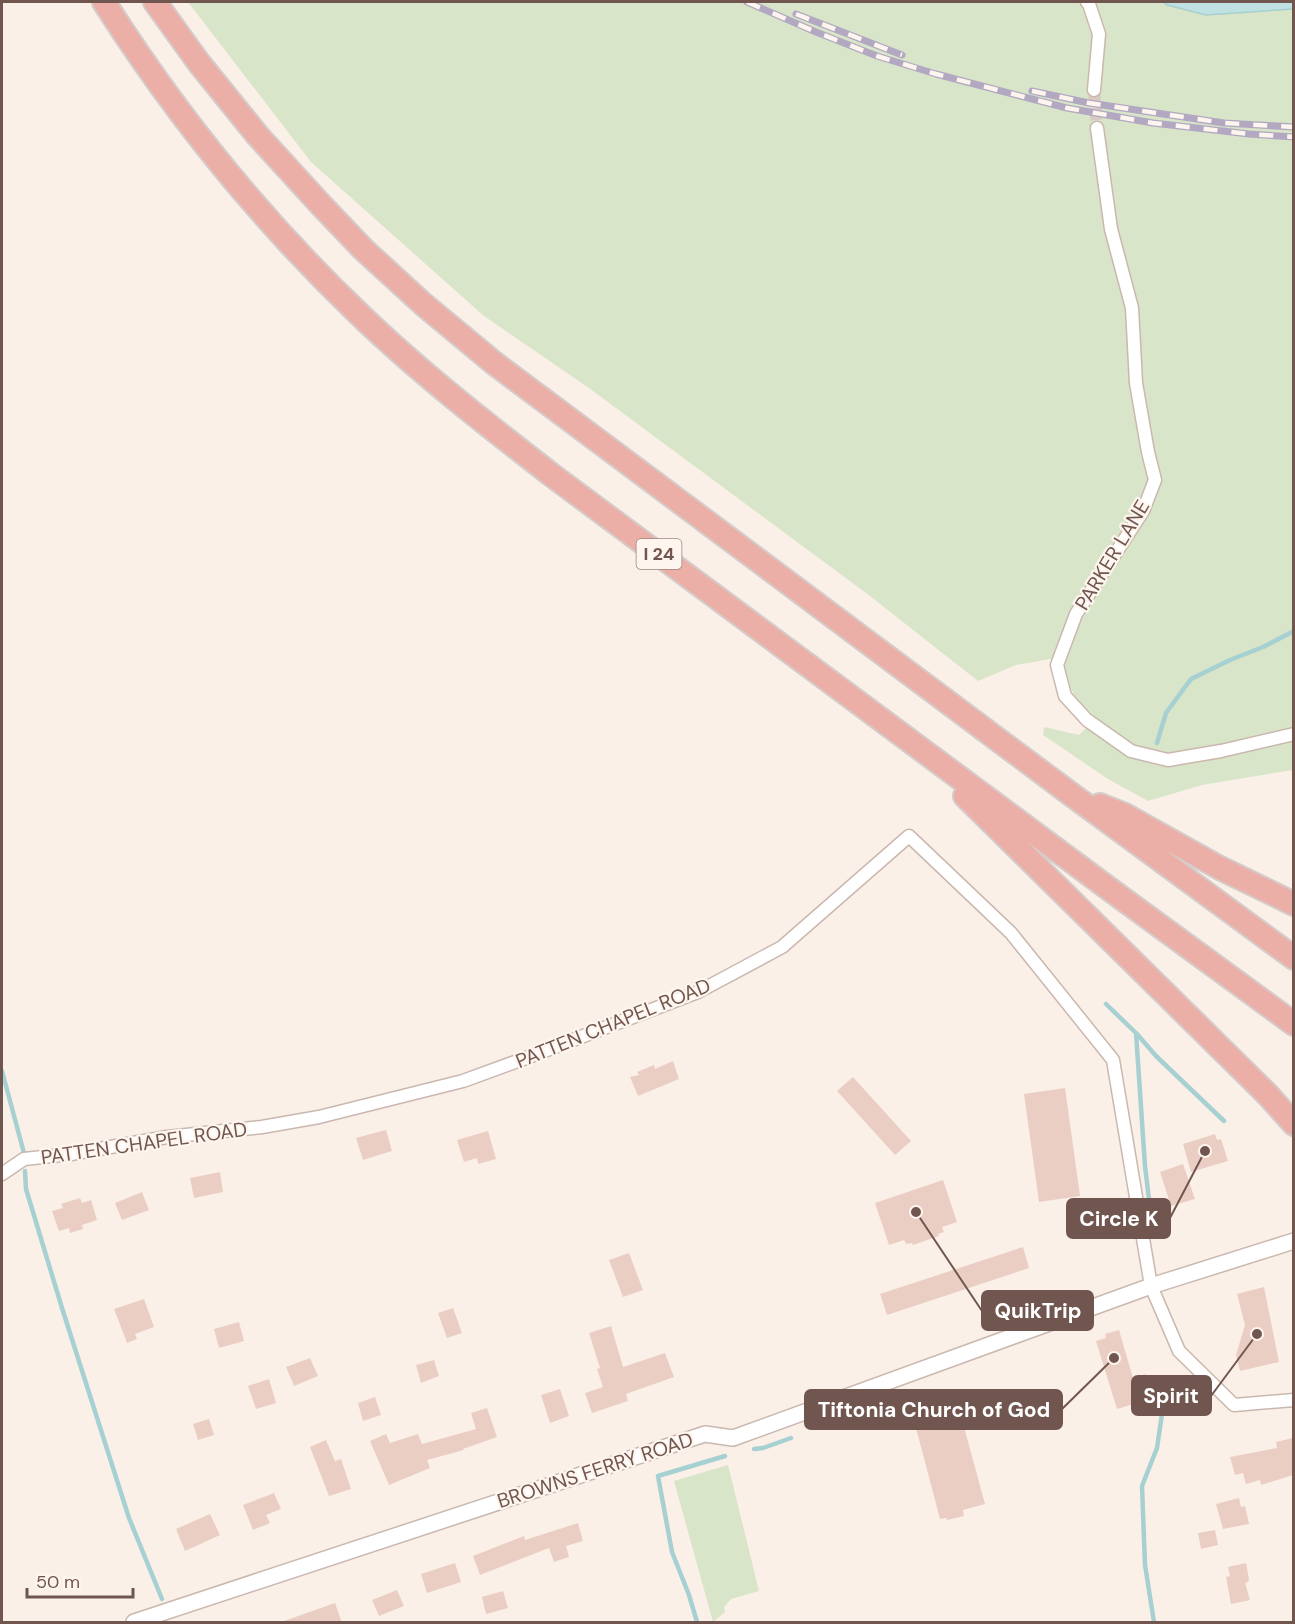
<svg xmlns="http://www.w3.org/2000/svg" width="1295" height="1624" viewBox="0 0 1295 1624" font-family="'DM Sans',sans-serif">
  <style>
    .green { fill: #d8e5c8 }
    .water { fill: #bfe1e1; stroke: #a6d0d1; stroke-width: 1.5 }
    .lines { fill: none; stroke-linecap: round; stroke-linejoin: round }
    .stream { stroke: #a6d0d1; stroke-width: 4.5 }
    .building { fill: #ebcec3 }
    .minor-tunnel { stroke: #d8cac2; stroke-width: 12; stroke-dasharray: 12 6; stroke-linecap: butt }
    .minor-casing { stroke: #cab8af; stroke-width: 15 }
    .tertiary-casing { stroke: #cab8af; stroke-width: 18 }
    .motorway-casing { stroke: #d4ccca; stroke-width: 26 }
    .minor { stroke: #fff; stroke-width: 12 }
    .tertiary { stroke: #fff; stroke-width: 15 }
    .motorway { stroke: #ecafa7; stroke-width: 22 }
    .rail-casing { stroke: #b2a8c2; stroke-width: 7 }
    .rail { stroke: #fdf5ee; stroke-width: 4.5; stroke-dasharray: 14; stroke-linecap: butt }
    .labels { text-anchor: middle; stroke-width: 4.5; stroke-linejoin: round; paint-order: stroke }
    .shield { fill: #fdf5ee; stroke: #9a867f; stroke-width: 1.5 }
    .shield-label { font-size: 18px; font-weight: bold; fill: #70564f }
    .street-label { font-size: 20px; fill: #70564f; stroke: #fdf5ee }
    .leader { fill: none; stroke: #70564f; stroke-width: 2 }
    .callout-dot { fill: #70564f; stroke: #fdf5ee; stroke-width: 2 }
    .callout { fill: #70564f; stroke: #70564f; stroke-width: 2 }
    .callout-label { font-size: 21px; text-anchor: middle; font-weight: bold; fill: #fff }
  </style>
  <rect width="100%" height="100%" fill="#faf0e8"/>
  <path class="green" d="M188,2H1293V770L1202,785L1148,801L1108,779L1043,735L1044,727L1079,735L1096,718L1075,697L1056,658L1016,665L978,681L870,596L589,388L484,316L311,162Z
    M728,1465L759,1591L731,1599L724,1607L725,1612L713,1622L674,1481Z"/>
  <path class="water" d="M1163,2H1293V9L1206,15L1167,5Z"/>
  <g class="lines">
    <path class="stream" d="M1157,743L1166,713L1191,679L1230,660L1263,647L1294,631
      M1106,1004L1136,1033L1145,1166L1152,1225
      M1137,1034L1156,1056L1224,1121
      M2,1071L24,1153
      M25,1171L26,1189L62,1308L129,1518L162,1599
      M754,1449L763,1448L791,1438
      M697,1622L689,1595L672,1552L658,1476L725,1456
      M1154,1622L1145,1565L1142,1486L1157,1448L1163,1407"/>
  </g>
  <path class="building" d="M673,1061L679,1079L638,1096L630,1077L639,1075L637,1072L654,1065L655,1069Z
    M853,1077L911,1141L895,1155L837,1091Z
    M1065,1088L1080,1196L1039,1202L1024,1094Z
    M386,1130L392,1151L363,1160L356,1138Z
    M488,1131L496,1159L478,1164L477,1158L464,1162L457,1140Z
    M1215,1134L1217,1140L1221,1139L1228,1161L1191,1172L1183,1144Z
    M1183,1164L1195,1199L1171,1206L1160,1172Z
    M220,1172L223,1192L194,1198L190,1178Z
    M943,1180L957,1222L942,1227L944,1232L938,1234L939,1236L913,1245L912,1243L906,1244L904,1240L889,1245L875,1203Z
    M142,1192L149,1210L122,1220L115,1203Z
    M80,1198L82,1203L91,1200L97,1220L82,1225L83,1229L70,1233L69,1228L59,1231L52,1211L63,1208L61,1204Z
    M1023,1247L1029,1268L887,1315L880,1294Z
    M629,1253L643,1290L623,1297L609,1260Z
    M1264,1287L1279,1362L1240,1371L1236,1355L1245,1325L1237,1294Z
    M144,1299L154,1327L135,1334L137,1339L127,1343L114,1309Z
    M453,1308L462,1333L447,1338L438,1313Z
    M239,1322L244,1341L219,1348L214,1329Z
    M611,1326L623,1367L665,1353L674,1377L626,1394L628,1401L592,1413L585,1393L603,1387L597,1369L600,1368L589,1333Z
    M1119,1330L1133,1378L1146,1374L1153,1398L1117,1409L1096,1341L1106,1338L1105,1334Z
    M310,1358L318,1376L294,1386L286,1367Z
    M434,1360L439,1376L421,1383L416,1365Z
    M269,1379L276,1403L256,1409L248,1386Z
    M560,1389L569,1416L550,1423L541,1395Z
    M375,1397L381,1415L363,1421L358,1403Z
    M487,1408L497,1437L463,1449L464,1450L427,1460L430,1468L389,1485L370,1441L386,1434L390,1443L418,1434L422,1444L476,1429L471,1413Z
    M961,1416L985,1504L963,1510L964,1516L947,1520L946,1518L940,1519L916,1428Z
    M209,1419L214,1435L198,1440L193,1424Z
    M1293,1438V1475L1261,1485L1260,1480L1246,1484L1243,1473L1235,1475L1230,1457L1277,1448L1276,1442Z
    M326,1440L335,1461L341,1459L351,1489L329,1496L310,1447Z
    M274,1493L281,1509L266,1515L270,1523L253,1530L243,1505Z
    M1239,1498L1241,1507L1245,1506L1249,1524L1223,1529L1216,1504Z
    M210,1514L220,1535L185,1551L176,1529Z
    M578,1523L583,1541L566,1546L569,1557L554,1562L549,1548L480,1575L473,1556L524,1536L525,1540Z
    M1215,1530L1218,1545L1201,1549L1198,1533Z
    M455,1563L461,1582L427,1593L421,1574Z
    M1246,1563L1249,1579L1248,1582L1245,1583L1250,1600L1231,1604L1226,1577L1230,1576L1228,1567Z
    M397,1590L404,1606L379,1616L372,1600Z
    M503,1591L508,1608L486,1614L482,1597Z
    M335,1603L342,1623H284V1621Z"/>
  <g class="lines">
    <path class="minor-tunnel" d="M1094,90L1097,128"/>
    <g class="minor-casing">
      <path id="minor" d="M1087,2L1089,4L1099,34L1094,90
        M1097,128L1111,229L1132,308L1136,383L1148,452L1155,480L1143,511L1076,614L1057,665L1065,696L1087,720L1131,751L1168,760L1221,751L1294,734
        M2,1174L24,1159L71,1154L167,1137L262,1127L319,1117L463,1081L534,1055L698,992L782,947L909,836L1011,933L1113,1060L1151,1286L1179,1351L1234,1405L1294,1400"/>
    </g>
    <g class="tertiary-casing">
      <path id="tertiary" d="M134,1622L705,1434L733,1438L1151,1286L1294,1241"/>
    </g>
    <g class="motorway-casing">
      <path id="motorway" d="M104,2C176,115 261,220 358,313C419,372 486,424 553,476L1112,891L1294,1024
        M155,2L199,63L258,136L321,205L364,250L423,304L494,363L1068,792L1294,958
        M965,796L1268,1095L1294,1124
        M1100,805L1125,815L1220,868L1294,904"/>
    </g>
    <use href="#minor" class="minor"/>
    <use href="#tertiary" class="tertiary"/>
    <use href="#motorway" class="motorway"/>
    <g class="rail-casing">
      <path id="rail" d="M747,2L816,32L877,56L936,74L1067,108L1153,123L1249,134L1294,137
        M796,14L902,55
        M1032,91L1089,103L1224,123L1294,127"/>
    </g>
    <use href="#rail" class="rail"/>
  </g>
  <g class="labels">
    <rect class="shield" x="636.5" y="539" width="45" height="30" rx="4.5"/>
    <g class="shield-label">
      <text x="659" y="560">I 24</text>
    </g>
    <g class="street-label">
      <text transform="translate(1112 555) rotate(-59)" y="7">PARKER LANE</text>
      <text transform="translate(613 1023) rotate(-22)" y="7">PATTEN CHAPEL ROAD</text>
      <text transform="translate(144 1143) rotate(-8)" y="7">PATTEN CHAPEL ROAD</text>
      <text transform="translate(595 1470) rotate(-18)" y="7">BROWNS FERRY ROAD</text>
    </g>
  </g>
  <path class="leader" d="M1205 1151L1170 1218M916 1212L982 1311M1257 1334L1211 1396M1114 1358L1062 1409"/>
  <g class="callout-dot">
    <circle cx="1205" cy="1151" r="6"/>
    <circle cx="916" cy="1212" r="6"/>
    <circle cx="1257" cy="1334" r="6"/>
    <circle cx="1114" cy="1358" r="6"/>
  </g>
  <g class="callout">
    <rect x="1067" y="1199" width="103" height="39" rx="6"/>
    <rect x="982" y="1291" width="111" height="39" rx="6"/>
    <rect x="1132" y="1376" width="79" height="39" rx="6"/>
    <rect x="805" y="1390" width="257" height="39" rx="6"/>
  </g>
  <g class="callout-label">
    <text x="1119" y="1226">Circle K</text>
    <text x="1038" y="1318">QuikTrip</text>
    <text x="1171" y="1403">Spirit</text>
    <text x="934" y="1417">Tiftonia Church of God</text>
  </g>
  <rect width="1295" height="1624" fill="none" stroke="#70564f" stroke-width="6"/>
  <path d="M27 1588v9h106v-9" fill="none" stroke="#70564f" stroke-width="3"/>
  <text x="36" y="1588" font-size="18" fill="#70564f" stroke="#fdf5ee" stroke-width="4.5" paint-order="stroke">50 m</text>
</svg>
